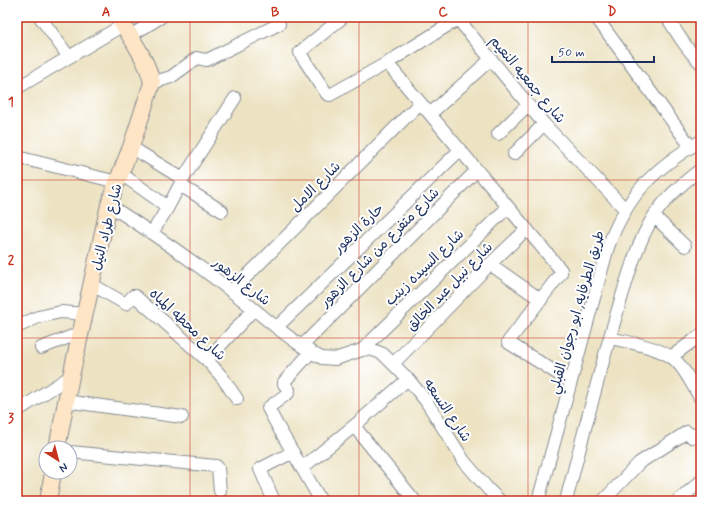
<svg xmlns="http://www.w3.org/2000/svg" width="718" height="518" viewBox="0 0 718 518" font-family="Mynerve,'Playpen Sans Arabic',sans-serif">
  <style>
    .lines { fill: none; stroke-linecap: round; stroke-linejoin: round }
    .street-casing { stroke: #848990; stroke-width: 14 }
    .secondary-casing { stroke: #848990; stroke-width: 18 }
    .street { stroke: #fff; stroke-width: 12 }
    .secondary { stroke: #fde5c5; stroke-width: 16 }
    .grid { fill: none; stroke: #c8321e; stroke-width: 1; stroke-opacity: 0.55 }
    .labels { text-anchor: middle; stroke-width: 4; stroke-linejoin: round; paint-order: stroke }
    .street-label { font-size: 14px; fill: #1b2f5e; stroke: #fff }
    .neatline { fill: none; stroke: #c8321e; stroke-width: 1.5 }
    .grid-label { font-size: 13px; text-anchor: middle; font-weight: bold; fill: #c8321e }
  </style>
  <rect width="100%" height="100%" fill="#fff"/>
  <filter id="ink" filterUnits="userSpaceOnUse"><feTurbulence type="fractalNoise" baseFrequency=".025" numOctaves="2"/><feDisplacementMap in="SourceGraphic" scale="8" xChannelSelector="R" yChannelSelector="G"/><feConvolveMatrix kernelMatrix="1 2 1 2 8 2 1 2 1" color-interpolation-filters="sRGB"/></filter>
  <filter id="wash" filterUnits="userSpaceOnUse"><feTurbulence type="fractalNoise" baseFrequency=".012" numOctaves="4" result="noise"/><feDisplacementMap in="SourceGraphic" scale="16" xChannelSelector="R" yChannelSelector="G"/><feGaussianBlur stdDeviation="0.9" result="paint"/><feColorMatrix in="noise" values="0 0 0 0 0 0 0 0 0 0 0 0 0 0 0 0 0 1.4 0 .05"/><feComposite in="paint" operator="in"/></filter>
  <g filter="url(#wash)">
    <rect width="100%" height="100%" fill="#ede3c3"/>
  </g>
  <g filter="url(#ink)">
    <g class="lines">
      <g class="street-casing">
        <path id="street" d="M40,17L69,57
          M343,17L300,52L301,55L327,94L330,95L387,63L458,19L544,124L625,209
          M596,17L691,147
          M667,17C677,33 687,50 701,63
          M130,36L161,17
          M387,63L561,270V273L508,342L509,343L571,382
          M152,83L171,77L197,58L206,60L209,59L279,24
          M17,88L123,25
          M430,114L491,59
          M498,134L528,105
          M131,147L183,179
          M514,154L544,124
          M17,157L117,182
          M120,173L168,207
          M180,185L222,211
          M109,205C151,232 192,260 231,291C259,312 286,338 316,355L322,358L335,359L362,350L367,349L373,350L383,354L408,379L426,401L464,461L488,489L500,501
          M654,216L685,246
          M152,233L168,207L183,179L235,98
          M490,264L541,300
          M91,284L126,304L133,296H135L207,360L222,377L237,399
          M232,291L420,103
          M17,327L38,317L61,312L85,314
          M277,327L460,150
          M610,338C630,343 663,347 677,362C687,372 693,387 701,399
          M302,346L477,170
          M41,348L80,333
          M362,350L508,207
          M311,352L284,382V384L289,390L288,393L268,408L277,425L321,501
          M671,357L701,335
          M207,360L254,309
          M393,364L490,264L527,229
          M65,401L182,417
          M17,411L71,376
          M354,426L415,501
          M70,452L216,466L218,468L220,491
          M302,468L354,426L408,379
          M274,501L260,469L293,452
          M538,501L608,247C627,195 654,168 701,141
          M566,501C582,439 598,377 616,316C626,283 636,244 654,216C666,197 684,182 701,169
          M603,501L639,463L687,432L692,437L701,431
          M678,501L701,481"/>
      </g>
      <g class="secondary-casing">
        <path id="secondary" d="M57,448L71,376L109,205L117,182L131,147L152,83C148,61 130,36 118,17
          M48,501L53,472"/>
      </g>
      <use href="#street" class="street"/>
      <use href="#secondary" class="secondary"/>
    </g>
  </g>
  <path class="grid" d="M190,17V501M359,17V501M528,17V501M17,180H701M17,338H701"/>
  <g class="labels">
    <g class="street-label">
      <text transform="translate(528 79) rotate(50)" y="5">شارع جمعيه النعيم</text>
      <text transform="translate(315 186) rotate(-45)" y="5">شارع الامل</text>
      <text transform="translate(106 227) rotate(-76)" y="5">شارع طراد النيل</text>
      <text transform="translate(358 228) rotate(-44)" y="5">حارة الزهور</text>
      <text transform="translate(379 247) rotate(-45)" y="5">شارع متفرع من شارع الزهور</text>
      <text transform="translate(424 267) rotate(-44)" y="5">شارع السيده زينب</text>
      <text transform="translate(242 281) rotate(38)" y="5">شارع الزهور</text>
      <text transform="translate(449 286) rotate(-46)" y="5">شارع نبيل عبد الخالق</text>
      <text transform="translate(576 312) rotate(-74)" y="5">طريق الطرفايه, ابو رجوان القبلي</text>
      <text transform="translate(188 324) rotate(43)" y="5">شارع محطه المياه</text>
      <text transform="translate(448 410) rotate(56)" y="5">شارع التسعه</text>
    </g>
  </g>
  <rect width="718" height="518" fill="none" stroke="#fff" stroke-width="44"/>
  <g transform="translate(58 460) rotate(144)"><circle r="19" fill="#ffffff" stroke="#a4acbf"/>
  <path d="M0-3L7 15L0 10L-7 15Z" fill="#c8321e"/>
  <text y="-6" font-size="11" font-weight="bold" text-anchor="middle" fill="#1b2f5e">N</text>
  </g>
  <path d="M552 56v6h102v-6" fill="none" stroke="#1b2f5e" stroke-width="2"/>
  <text x="558" y="56" font-size="12" fill="#1b2f5e" stroke="#ffffff" stroke-width="3" paint-order="stroke">50 m</text>
  <rect x="22" y="22" width="674" height="474" class="neatline"/>
  <g class="grid-label">
    <text x="106" y="16">A</text>
    <text x="275" y="16">B</text>
    <text x="443" y="16">C</text>
    <text x="612" y="16">D</text>
    <text x="11" y="106">1</text>
    <text x="11" y="264">2</text>
    <text x="11" y="422">3</text>
  </g>
</svg>
